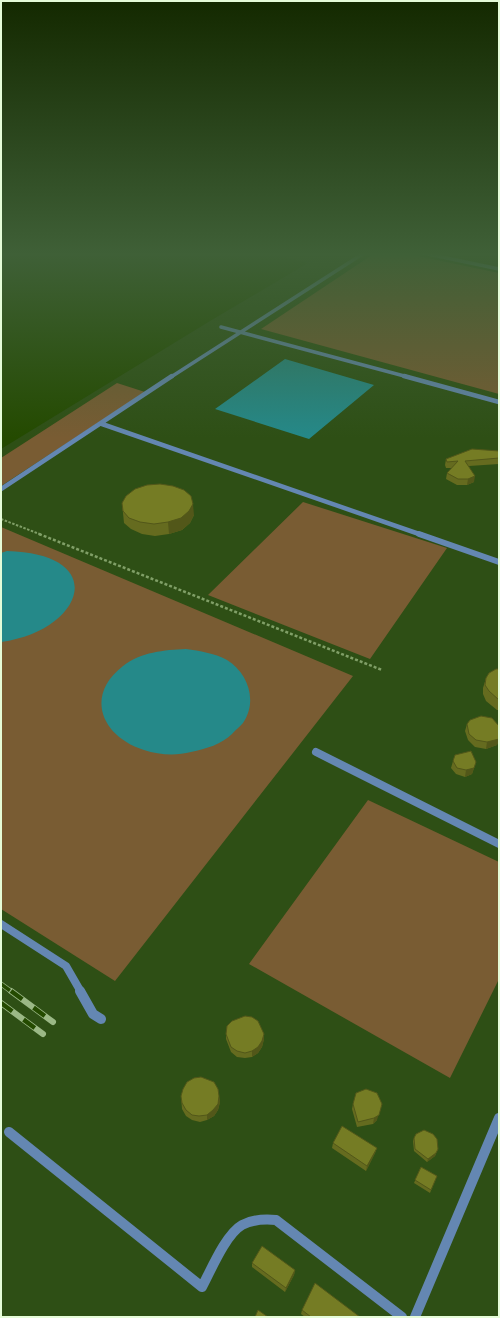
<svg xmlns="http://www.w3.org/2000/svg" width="500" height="1318" viewBox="0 0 500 1318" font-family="'DM Sans',sans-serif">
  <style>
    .built { fill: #2e4f15 }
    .green { fill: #795c33 }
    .water { fill: #258989 }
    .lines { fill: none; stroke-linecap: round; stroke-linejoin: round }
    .path-far1 { stroke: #809f67; stroke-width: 2; stroke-dasharray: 2.5 1.5; stroke-linecap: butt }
    .path { stroke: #809f67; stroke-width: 2.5; stroke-dasharray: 3 2; stroke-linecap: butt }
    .lane-far4 { stroke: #6487b2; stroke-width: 3.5 }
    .lane-far3 { stroke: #6487b2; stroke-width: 4.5 }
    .lane-far2 { stroke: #6487b2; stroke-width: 6 }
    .lane-far1 { stroke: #6487b2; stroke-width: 8 }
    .lane { stroke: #6487b2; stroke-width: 10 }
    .rail-far1-casing { stroke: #9bb886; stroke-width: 5 }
    .rail-casing { stroke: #9bb886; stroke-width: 6 }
    .rail-far1 { stroke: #244a00; stroke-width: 3.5; stroke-dasharray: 11; stroke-linecap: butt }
    .rail { stroke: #244a00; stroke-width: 4.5; stroke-dasharray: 14; stroke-linecap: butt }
    .wall { fill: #656b1f }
    .shaded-wall { fill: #525719 }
    .building { fill: #757c24; stroke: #525719 }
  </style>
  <rect width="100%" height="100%" fill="#244a00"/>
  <path class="built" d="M267,253H499V1317H1V449L210,321L308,263Z"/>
  <path class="green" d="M375,253H403L499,273V394L261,329Z
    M117,383L145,392L1,486V458Z
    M303,502L447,548L370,659L208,595Z
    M1,527L353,676L115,981L1,909Z
    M368,800L499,862V979L450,1078L249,964Z"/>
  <path class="water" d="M285,359L374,385L309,439L215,409Z
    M7,551C112,554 83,631 1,642V553Z
    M186,649C200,651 214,653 227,660C248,673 258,701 243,723C240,727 235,730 232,734C222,744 206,749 191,752C176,756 159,755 144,750C102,737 84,696 123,666C141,652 164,650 186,649Z"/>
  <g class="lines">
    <path class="path-far1" d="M1,519L42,535"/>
    <path class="path" d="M39,534L382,670"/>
    <path class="lane-far4" d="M423,253L499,269
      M221,327L408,377
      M171,377L364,253"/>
    <path class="lane-far3" d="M404,376L499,402
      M102,424L422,535
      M1,489L172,376"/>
    <path class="lane-far2" d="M419,534L499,562"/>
    <path class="lane-far1" d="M316,752L499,844
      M1,924L66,966L81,992"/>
    <path class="lane" d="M80,991L93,1014L101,1019
      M9,1132L202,1287C211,1270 226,1234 242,1225C253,1219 265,1219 276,1220L402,1317
      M415,1317L499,1118"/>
    <g class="rail-far1-casing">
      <path id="rail-far1" d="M1,984L12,992"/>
    </g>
    <g class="rail-casing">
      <path id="rail" d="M11,991L53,1022
        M1,1003L43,1034"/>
    </g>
    <use href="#rail-far1" class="rail-far1"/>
    <use href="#rail" class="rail"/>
  </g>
  <path class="wall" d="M499,451V464L469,466L474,482L467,485H457L446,479L447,473L452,468H446L445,465L446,459Z
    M122,503L194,515L190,523L182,530L169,534L155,536L142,534L131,529L124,523Z
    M499,669V710H497L486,701L483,694V688L486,678Z
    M467,724L499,726V740L497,745L486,749L475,747L468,740L465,731Z
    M453,761L474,768L472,774L465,777L456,774L451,768Z
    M226,1034L264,1039L262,1047L258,1053L252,1057L245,1058L237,1057L231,1052L226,1039Z
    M181,1096H219L220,1102L218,1110L214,1116L207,1120L200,1122L192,1120L186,1116L182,1109Z
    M353,1104L377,1120L373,1124L357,1127L352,1109Z
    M414,1138L438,1149L435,1156L427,1162L414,1151L413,1141Z
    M333,1143L377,1148L375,1153L366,1171L332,1148Z
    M421,1167L437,1176L430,1193L414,1183Z
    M252,1263L295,1270L294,1275L285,1292L252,1267Z
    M302,1310L360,1317H305L301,1314Z"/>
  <path class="shaded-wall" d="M475,476L474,482L467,485L468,479Z
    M193,504L194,515L190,523L182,530L169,534L168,522Z
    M499,739L497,745L486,749L487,742Z
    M476,762L472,774L465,777L466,770Z
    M264,1034V1039L262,1047L258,1053L252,1057V1051Z
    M219,1096L220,1102L218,1110L214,1116L207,1120V1115Z
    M382,1104L377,1120L373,1124L374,1118Z
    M377,1148L375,1153L366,1171L367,1166Z
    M438,1149L435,1156L427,1162L428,1159Z
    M295,1270L294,1275L285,1292L286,1288Z"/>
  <path class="building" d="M472,449L499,451V458L465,461L475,476L468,479H458L447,473L458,461L447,462L446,459Z
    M160,484L173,486L184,490L191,496L193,504L189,511L181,518L168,522L154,524L140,522L129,518L123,511L122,503L126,496L135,489L147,485Z
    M496,669H499V700L489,691L485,685L486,678L489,673Z
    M481,716L492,718L499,726V739L487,742L476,740L469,734L467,724L470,720Z
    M471,751L476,762L474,768L466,770L457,768L453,761L455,755Z
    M245,1016L252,1017L258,1021L264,1034L262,1041L258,1047L252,1051L245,1053L237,1051L231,1047L226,1034L227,1026L232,1021Z
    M201,1077L214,1082L218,1089L219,1096L218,1104L213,1110L207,1115L199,1116L192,1115L186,1110L182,1103L181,1096L183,1089L187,1082L194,1078Z
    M366,1089L377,1093L382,1104L379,1115L374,1118L358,1122L353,1104L356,1093Z
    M342,1126L377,1148L367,1166L333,1143Z
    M424,1130L433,1134L437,1139L438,1149L436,1153L428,1159L415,1149L414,1138L416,1134Z
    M421,1167L437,1176L431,1190L415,1180Z
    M262,1246L295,1270L286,1288L252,1263Z
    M315,1283L360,1317H311L302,1310Z
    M258,1310L268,1317H255Z"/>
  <linearGradient id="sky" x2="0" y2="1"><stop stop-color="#142900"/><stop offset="0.58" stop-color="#3f6037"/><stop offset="1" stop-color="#3f6037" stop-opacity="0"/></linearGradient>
  <rect width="500" height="438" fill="url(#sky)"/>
  <rect width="500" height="1318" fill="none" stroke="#e5fcd8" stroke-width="4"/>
</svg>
